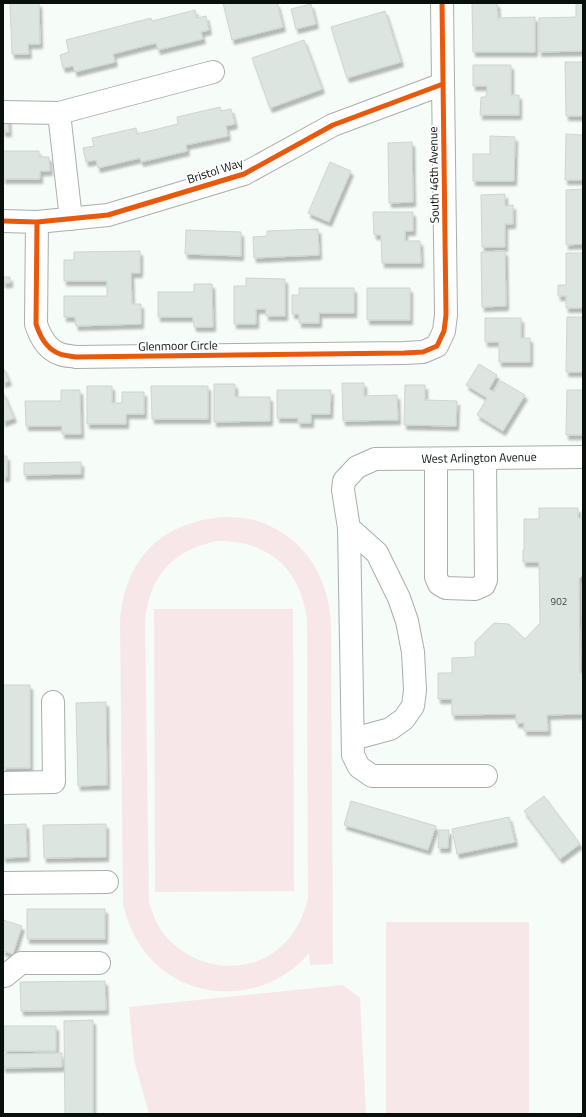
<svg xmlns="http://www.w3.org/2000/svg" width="586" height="1117" viewBox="0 0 586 1117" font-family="'Titillium Web',sans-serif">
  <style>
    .green { fill: #f8e7e8; fill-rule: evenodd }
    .building { fill: #dde5e0; stroke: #ced5d0; filter: url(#shadow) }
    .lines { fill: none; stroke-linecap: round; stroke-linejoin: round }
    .minor-casing { stroke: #a8afaa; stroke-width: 24 }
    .minor { stroke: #fefffe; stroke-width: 22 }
    .cycleway-casing { stroke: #fff; stroke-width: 8 }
    .cycleway { stroke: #e8590c; stroke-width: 5 }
    .labels { text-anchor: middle; stroke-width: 4; stroke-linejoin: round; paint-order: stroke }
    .number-label { font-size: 10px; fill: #404842 }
    .street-label { font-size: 12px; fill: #08100b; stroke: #fff }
  </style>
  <defs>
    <filter id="shadow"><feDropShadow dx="2.5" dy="4.5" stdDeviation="1" flood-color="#0004"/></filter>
  </defs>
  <rect width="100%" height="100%" fill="#f6fcf8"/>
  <path class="green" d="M224,517C236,517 247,518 258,521C304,537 327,574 331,621L333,964L310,965L309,953C266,1005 182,1005 142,948C133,935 127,920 123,904L120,623C124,559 161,522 224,517ZM217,541C268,540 301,569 307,620L308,899C304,914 299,926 289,938C256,980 190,972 161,930C155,921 152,911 149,902L145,622C149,577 172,550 217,541Z
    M154,609H293L294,891L155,892Z
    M386,922H529V1114H386Z
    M343,985L360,998L366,1114H149L134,1060L129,1007Z"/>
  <path class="building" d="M10,3H39L40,44H28L29,54H12Z
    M223,3H277L283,27L232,40Z
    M472,3H497L498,18L535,17V52H473Z
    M576,3H583V51L539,52V18L576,17Z
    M311,4L316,24L296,29L291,9Z
    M195,10L197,18L206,16L209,30L201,32L203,39L158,50L156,43L113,54L115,62L75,72L73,66L63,68L60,55L69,52L66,40L151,18L152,21Z
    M385,11L401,62L347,78L331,27Z
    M304,40L322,89L270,108L252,58Z
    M565,62H583V116H566Z
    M473,65H511V95H519V115H480L481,97H486L487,86H473Z
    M220,107L221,111L231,109L235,124L226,126L228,136L186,145L187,151L141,162L140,158L98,168L96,160L86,162L83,148L94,146L92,138L136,128L137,134L178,124L177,117Z
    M3,118H8L9,132H3Z
    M566,134L583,135V180H565Z
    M490,136L515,137L514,181H473V154H490Z
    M412,142L413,202L389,203L388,143Z
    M3,151H39V157H49L50,171H40V179H3Z
    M330,162L351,171L329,222L308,213Z
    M583,189V244L566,245V190Z
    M505,194V206L513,205V224H505V247H482L481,195Z
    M373,212H413V231H405V241H420L421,263H382L381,235H374Z
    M318,229L319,255L254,258L253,237L267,236V231Z
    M186,230L241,232V256L185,254Z
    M140,251V273H131L132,304H141V324L76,326L75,317H64V296H107V281H64V260H74V252Z
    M505,251L506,306L482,307L481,252Z
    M566,253H583V308H566V296H558V285H566Z
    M3,277H10V283H3Z
    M246,278L285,279V316H266V309H256V324H234V286H246Z
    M194,284H212L213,327H194L193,317H158V292H194Z
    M299,288H354V313H319V323H299V314H292V295H299Z
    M367,288H410V320H367Z
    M567,317H583V372H566Z
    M485,318H521V338H530V362H499V342H485Z
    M479,364L497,375L489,389L494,392L501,381L525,395L503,431L477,415L487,398L466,385Z
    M3,367L9,381L3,383Z
    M342,383H364V396L397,395L398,420L343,421Z
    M214,384H235V397H270V421L214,422Z
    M405,385H425V400L457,401L456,426L404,425Z
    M87,386H112V403H122V392H144V414H126V424H87Z
    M151,386H208V419H152Z
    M61,390H80L81,434H62V426H26L25,401H61Z
    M277,390H331L330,414H311V423H298V418H277Z
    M567,390H583V435H566Z
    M3,392L14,418L3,422Z
    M3,456H7V477H3Z
    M81,462V474L24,475V463Z
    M539,508H578V518H583V575L579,579L580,673H583V714L547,715L548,731H524V723H516V714L452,715V699H438V673H452V658L475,657V642L494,623L509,624L525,639L540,623L539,562H523V550H524V519H539Z
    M3,685H30V768H3Z
    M106,702L107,785L78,786L76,703Z
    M544,796L580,844L560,859L524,811Z
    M351,801L436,826L428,850L344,825Z
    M509,817L515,842L457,854L452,829Z
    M26,824L27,857L3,858V825Z
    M106,824V857L44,858L43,825Z
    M439,830H449L448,848H438Z
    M27,909H105V939H27Z
    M3,920L22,926L13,954L3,951Z
    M105,981L106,1010L21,1011L20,982Z
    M93,1020V1114H65L64,1021Z
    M4,1026H56V1051H4Z
    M62,1053V1067L3,1068V1054Z"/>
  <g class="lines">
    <g class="minor-casing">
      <path id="minor" d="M3,112L59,113L213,72
        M59,113L71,219
        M3,221L37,222L108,215L244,174L333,125L443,84
        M37,222L36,324C40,336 46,349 60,354C65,356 71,356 76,357L404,353L423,352L437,346L444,331L446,315L442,3
        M436,459V577L439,584L446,588L475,589L484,585L486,580L485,458
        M349,528L377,553L399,598L407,621L413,652L415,690L413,706L404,719L390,729L353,739
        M486,776H372L359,767L353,755L349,528L343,490L344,481L357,467L375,459L583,457
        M3,783L54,782L53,702
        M3,883L107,882
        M3,976H5L21,963H99"/>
    </g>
    <use href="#minor" class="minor"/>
    <g class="cycleway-casing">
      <path id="cycleway" d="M3,221L37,222L108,215L244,174L333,125L443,84
        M37,222L36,324C40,336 46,349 60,354C65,356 71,356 76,357L404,353L423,352L437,346L444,331L446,315L442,3"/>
    </g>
    <use href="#cycleway" class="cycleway"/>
  </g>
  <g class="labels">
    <g class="number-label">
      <text x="559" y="605">902</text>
    </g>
    <g class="street-label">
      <text transform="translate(215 171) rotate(-18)" y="4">Bristol Way</text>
      <text transform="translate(434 175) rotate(-91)" y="4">South 46th Avenue</text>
      <text transform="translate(178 346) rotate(-1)" y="4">Glenmoor Circle</text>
      <text transform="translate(479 458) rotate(-1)" y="4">West Arlington Avenue</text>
    </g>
  </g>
  <rect width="586" height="1117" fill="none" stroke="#08100b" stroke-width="8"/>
</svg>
